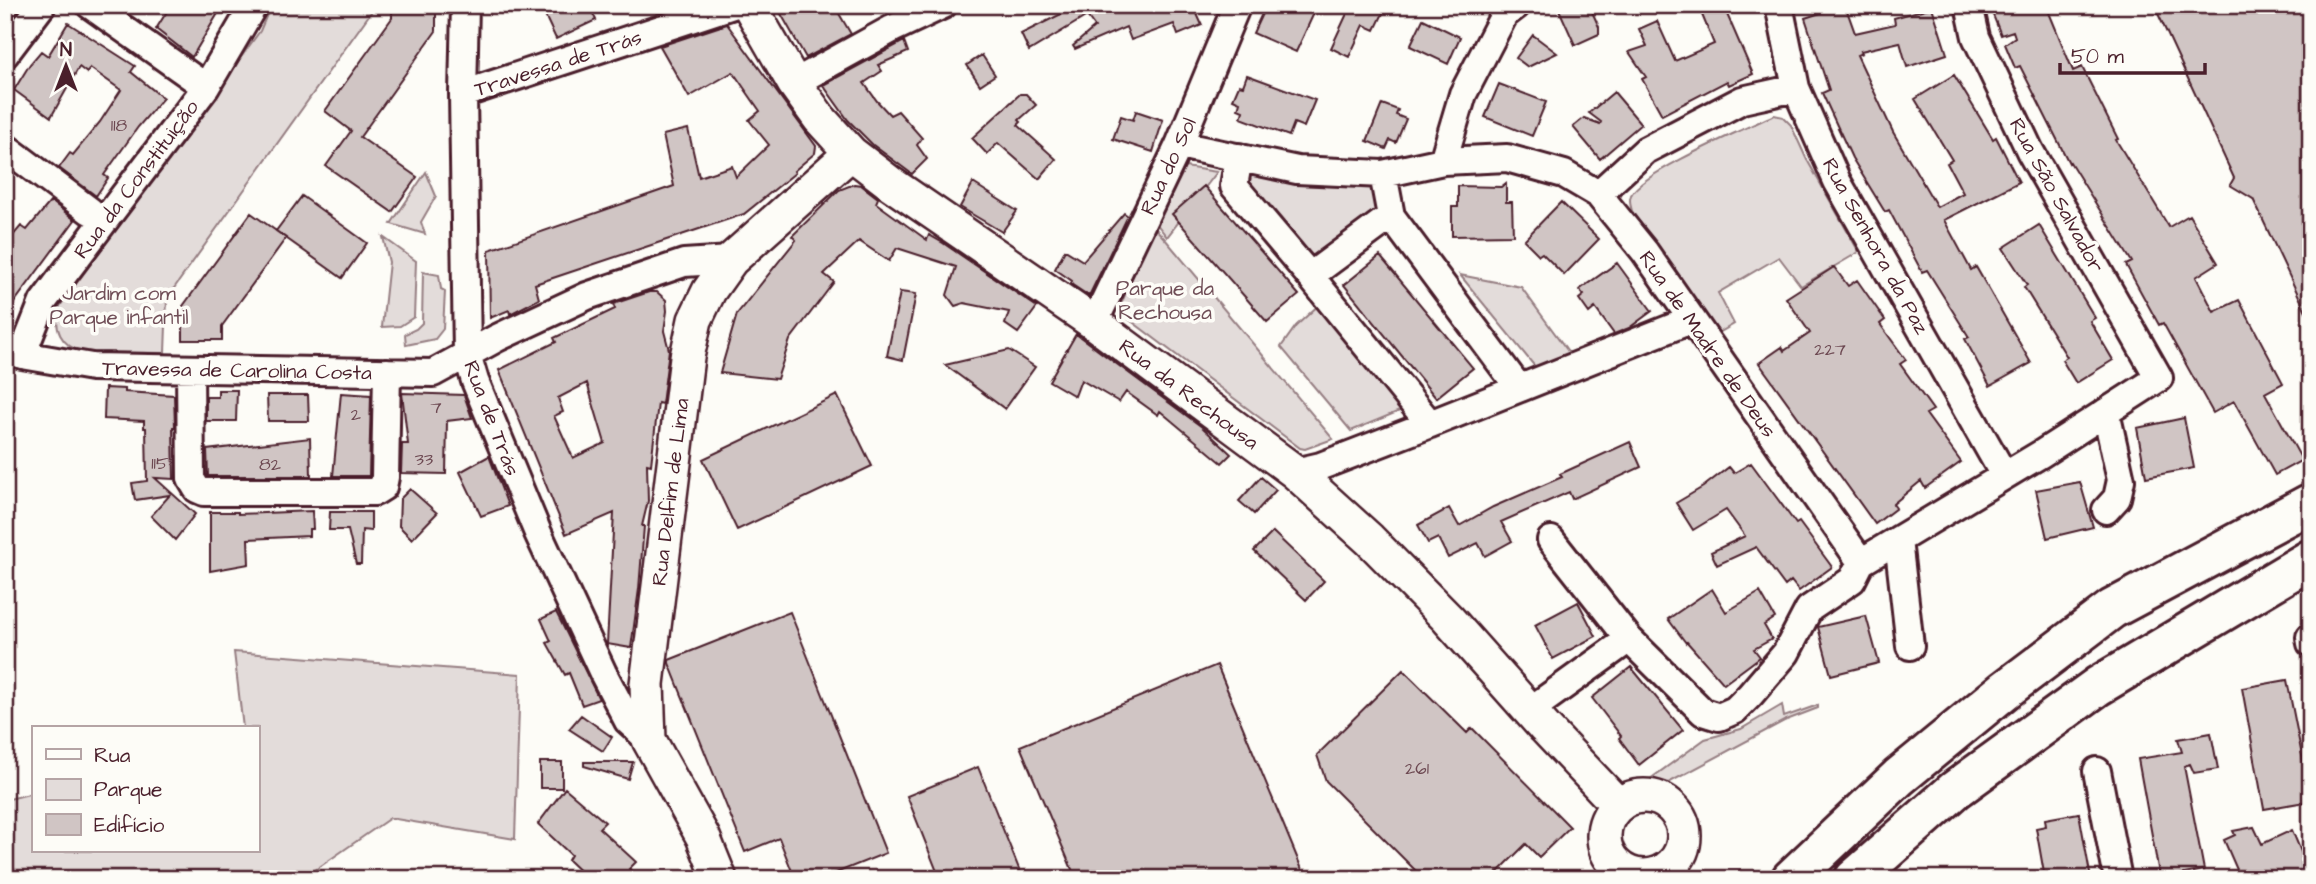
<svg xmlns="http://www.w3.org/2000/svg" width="2316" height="884" viewBox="0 0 2316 884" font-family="'Architects Daughter',sans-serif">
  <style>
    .green { fill: #e3dcda; stroke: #967e82; stroke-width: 2 }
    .building { fill: #d0c5c4; stroke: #4a1f2b; stroke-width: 2; fill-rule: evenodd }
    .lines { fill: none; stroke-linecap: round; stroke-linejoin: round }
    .minor-casing { stroke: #4a1f2b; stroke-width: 32 }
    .major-casing { stroke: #4a1f2b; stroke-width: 38 }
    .highway-casing { stroke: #4a1f2b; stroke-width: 44 }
    .minor { stroke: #fdfcf7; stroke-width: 26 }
    .major { stroke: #fdfcf7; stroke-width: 33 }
    .highway { stroke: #fdfcf7; stroke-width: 38 }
    .labels { text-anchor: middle; stroke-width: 7; stroke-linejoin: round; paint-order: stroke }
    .number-label { font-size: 18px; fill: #6c4851 }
    .street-label { font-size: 21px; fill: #4a1f2b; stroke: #fdfcf7 }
    .park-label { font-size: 21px; fill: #704e57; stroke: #fdfcf7 }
  </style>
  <rect width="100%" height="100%" fill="#fdfcf7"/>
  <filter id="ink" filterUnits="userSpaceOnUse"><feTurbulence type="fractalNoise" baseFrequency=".0143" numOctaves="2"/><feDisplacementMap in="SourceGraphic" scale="14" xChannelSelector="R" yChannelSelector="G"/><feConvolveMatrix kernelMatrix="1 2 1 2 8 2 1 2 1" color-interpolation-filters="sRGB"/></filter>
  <g filter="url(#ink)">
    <path class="green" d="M271,5H374V8L167,298L165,353L83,352C61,346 52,328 60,306L260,31Z
      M1774,115L1783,117L1791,125L1806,158L1859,252L1801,286L1779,257L1718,293L1734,324L1717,334L1632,211C1630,205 1629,200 1631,195C1642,172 1747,128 1774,115Z
      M1242,162L1380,178L1388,214L1311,270L1237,184Z
      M1185,167L1217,172L1167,237L1156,223Z
      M426,172L436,196L421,222L425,234L391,224Z
      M1153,226L1165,239L1333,439L1305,449L1300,448L1126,317L1122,312V302Z
      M383,237L416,261L414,317L400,326L382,327L389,262Z
      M423,272L439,275L441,289L445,291L443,329L435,339L406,345L405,334L416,329L422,323Z
      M1460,275L1521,287L1575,361L1541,374Z
      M1323,301L1402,410L1351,431L1281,347L1296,326Z
      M234,652L520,674L515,839L390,818L302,879H16L5,840V800L33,793V851H257V728H243Z
      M1782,705L1784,717L1818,705V708L1784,721L1659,788L1651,790L1642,785L1705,739L1741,729Z"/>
    <path class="building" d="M171,5H223L192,57L156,29Z
      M392,5H436V31L360,137L417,177L392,212L326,166L351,131L325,111L392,18Z
      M540,5H589L596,20L556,39Z
      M776,5H834L851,34L806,58Z
      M1079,5H1193L1202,25L1178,35L1174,24L1131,40L1126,27L1075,49L1073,46L1095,27L1087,16L1029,51L1021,34Z
      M1266,5H1297L1314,13L1296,52L1253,33Z
      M1351,5H1387L1375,30L1364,25L1349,57L1331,48Z
      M1557,5H1589L1599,27V34L1575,45Z
      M1698,5H1723L1753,74L1729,85L1727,81L1662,115L1642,79L1646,77L1629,52L1647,46L1639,29L1657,21L1675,61L1714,44Z
      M1845,5L1855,33L1895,24L1894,18L1932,7L1947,54L1907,67L1900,42L1861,51L1862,53L1857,55L1893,132L1937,207L1963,193L1947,163L1952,160L1915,99L1954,75L1993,139L1996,137L2019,182L1944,220L1971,270L1976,267L2031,363L1990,386L1965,339L1969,337L1927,270L1922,272L1889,210L1885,212L1852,158L1822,93L1829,90L1805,18Z
      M1989,5H2046L2073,71L2082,67L2118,139L2116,140L2169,227L2189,215L2218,263L2196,277L2214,312L2239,300L2283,383L2265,393L2302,460L2275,475L2234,401L2213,413L2163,323L2159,325L2126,265L2132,262L2070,162L2069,163L2020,66L2015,68L2005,44L2015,37L2013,31L2001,35Z
      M2154,5H2311V322L2253,199L2230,185L2234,178Z
      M1423,19L1460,37L1448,64L1410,46Z
      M68,23L135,66L131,72L163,98L138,127L104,175L108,178L96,196L59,168L70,153L73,155L100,122L121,90L90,68L87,73L79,67L51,117L14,90L30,64L41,51L48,56Z
      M727,24L816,146L815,153L794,171L795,173L744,214L535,284L539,299L510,314L509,310L490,318L489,250L674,186L663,135L688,129L699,177L732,166L736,177L769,145L749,120L760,111L733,72L689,97L660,46Z
      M1533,35L1557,53L1528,67L1516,58Z
      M904,41L908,52L878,65L882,71L864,83L877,101L890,115L898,111L922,138L917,145L927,159L912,174L873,145L848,120L823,85Z
      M982,55L995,75L980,85L967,65Z
      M1247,75L1315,100L1304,127L1294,123L1289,136L1241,118L1243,111L1238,109L1240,102L1233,99L1239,85L1243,86Z
      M1499,84L1546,102L1532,136L1485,117Z
      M1614,92L1641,124L1600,159L1573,127L1584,118L1600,124L1601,122L1589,113Z
      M1020,94H1026L1036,105L1019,120L1021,122L1018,125L1056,159L1039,179L998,143L987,154L972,138Z
      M1382,104L1398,110L1396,115L1406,119L1396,143L1390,140L1386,149L1367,141Z
      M1136,111L1163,120L1153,152L1113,139L1121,116L1133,120Z
      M973,183L1017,211L1002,232L960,207Z
      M1506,183V202H1512L1513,235L1452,236V207H1458V186L1501,187Z
      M854,184L861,185L878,198L876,203L927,240L929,235L943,243L1037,307L1029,318L1018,333L1005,324L1009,312L964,303L955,306L947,295L956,267L897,248L889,261L859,241L824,274L834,282L790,340L777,379L720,373L737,314L796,240L792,236L839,190Z
      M1204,186L1299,295L1267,322L1172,214Z
      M302,196L367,243L342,278L276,231Z
      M51,201L75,220L5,315V245L21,226L27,230Z
      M1561,202L1599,239L1564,275L1542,253L1539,255L1524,240Z
      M251,213L286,238L222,326V340H183V306Z
      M1124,213L1128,216L1089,296L1071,284L1072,281L1055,269L1065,250L1083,261Z
      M2039,225L2095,318L2090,321L2113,360L2076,383L2062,360L2067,357L2024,287L2027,285L2003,248Z
      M1380,256L1473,368L1436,398L1344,285Z
      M1617,263L1652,311L1629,328L1614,334L1595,308L1589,313L1579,299L1584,295L1579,290Z
      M1834,267L1848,286L1857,280L1885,320L1880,324L1906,360L1900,364L1933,410L1926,414L1961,462L1925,488L1921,481L1893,504L1896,508L1875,524L1759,363L1782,347L1784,351L1810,333L1786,298Z
      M649,292H657L666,300L667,311L664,331L669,350L662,404L658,403L651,465L647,464L648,501L642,526H644L639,589L631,648L607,644L614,513L566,534L499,370L556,342L554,338L615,309L613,304ZM587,383L605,443L573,458L554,416L563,412L558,398Z
      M900,292L916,294L903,360L887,356Z
      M1076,334L1202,427L1231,454L1222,463L1160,411L1158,415L1126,392L1119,402L1081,380L1075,396L1049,381Z
      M1009,350L1035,367L1005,409L945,365Z
      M105,388L125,389V392L174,395L175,427H173L174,479L155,478L195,514L175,540L151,516L170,495L135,500L132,483L147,481L146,428H144V421L104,419Z
      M218,390H237L236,421H206V397H218Z
      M341,393L371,395L369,476H333Z
      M402,393L464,395L472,418L447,421L446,474L401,473L402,444H408Z
      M267,395H308L309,421H268Z
      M837,395L872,466L737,530L703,459Z
      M2184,418L2194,468L2146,477L2137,428Z
      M310,438L311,476H208L207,450Z
      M1630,442L1641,467L1572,499L1569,492L1501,522L1512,541L1485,556L1478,543L1448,558L1438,538L1428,543L1418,525L1449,508L1459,526L1493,507L1562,477L1560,474Z
      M489,456L508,506L481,516L460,472Z
      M1751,463L1796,524L1799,522L1832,567L1799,591L1791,581L1785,586L1756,547L1717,565L1711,552L1745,536L1726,510L1693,530L1676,503L1703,487L1729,467L1734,473Z
      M1261,477L1276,490L1254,514L1239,501Z
      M2080,482L2093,527L2047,538L2036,490Z
      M410,489L437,513L412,539L399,526L400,499Z
      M312,511L313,529H309V536L248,539L249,564L210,571V512H238V514Z
      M330,512H371V531L362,530L361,564H356L348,530H329Z
      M1273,532L1324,581L1306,600L1254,551Z
      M1712,589L1726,612L1760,592L1775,618L1764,625L1772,639L1754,649L1760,657L1724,684L1687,642L1686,643L1668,619Z
      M1578,602L1596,636L1553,659L1535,625Z
      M556,612L567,634L599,699L582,705L569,673L565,675L547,643L551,641L541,619Z
      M790,612L886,853L821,879H795L779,838L745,852L669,663V660Z
      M1866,616L1879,663L1831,675L1818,627Z
      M1217,665L1306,879H1076L1020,746Z
      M1631,667L1683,730L1639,765L1619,738L1621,736L1592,698Z
      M1403,670L1467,733L1472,728L1570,827L1539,857L1526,844L1491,879H1424L1326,781L1317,755Z
      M2287,680L2311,801L2264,809L2242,688Z
      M581,715L612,737L603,751L569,729Z
      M2211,733L2218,769L2194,773L2190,764L2184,766L2204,870L2160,879L2138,759L2182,752L2178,739Z
      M540,762H562V788H540Z
      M584,762H633L628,779L584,766Z
      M978,767L1023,879H940L907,796Z
      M565,788L605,822L599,828L636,862L629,869L640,879H588L568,860L571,855L538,824Z
      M2079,813L2091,879H2045L2036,828L2046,826L2045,819Z
      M2254,827L2262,844L2292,830L2302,854L2311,849V879H2241L2224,840L2235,835L2233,831Z"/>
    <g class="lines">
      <g class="minor-casing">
        <path id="minor" d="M90,5L206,87
          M465,5L463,94L467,354L475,381L538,533L603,673L628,721L649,740
          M1779,5L1796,88L1837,181L2004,475
          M5,54L42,5
          M794,83L892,29L943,5
          M463,94L733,5
          M1179,145L1297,170L1383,174L1443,161L1507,158L1564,174L1598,194L1645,252L1861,562
          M5,147L90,211
          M1239,157L1234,186L1310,276L1391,216
          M1443,161L1463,94L1504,15L1517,5
          M1383,174L1391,216L1519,388
          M1598,194L1646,150L1742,100L1796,88
          M1310,276L1430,424
          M1094,323L1179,145L1237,5
          M5,348L22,355L92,367L433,373L497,338L587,296L684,263L731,260
          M22,355L43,302L206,87L254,5
          M190,369L191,479L197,489L204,492H375L383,487L385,477L387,372
          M1295,472L1321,466L1430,424L1691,320
          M2106,510L2117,498L2121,480L2106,412
          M1551,540L1629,639L1703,712L1719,717L1735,710L1750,695L1786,653L1809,609L1852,580L1861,562
          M1898,540L1910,646
          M1861,562L2041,454L2159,378L2030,151L1976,37L1969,5
          M2310,637L2311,643
          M1529,711L1629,639
          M2097,771L2118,879"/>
      </g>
      <g class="major-casing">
        <path id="major" d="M749,5L794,83L820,119L851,153L890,183L1094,323L1295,472L1369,539L1448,619L1545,728L1618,805
          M1604 836a40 40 0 1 1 80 0a40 40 0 1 1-80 0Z
          M720,879L703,837L649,740L647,684L687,357L695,320L709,291L731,260L851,153"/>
      </g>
      <g class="highway-casing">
        <path id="highway" d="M1791,879L1899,777L2005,690L2112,609L2311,503
          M1854,879L1955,790L2098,686L2311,559"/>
      </g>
      <use href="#minor" class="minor"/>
      <use href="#major" class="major"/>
      <use href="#highway" class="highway"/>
    </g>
  </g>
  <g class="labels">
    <g class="number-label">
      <text x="119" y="131">118</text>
      <text x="1830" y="355">227</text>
      <text x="436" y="413">7</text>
      <text x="356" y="420">2</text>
      <text x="424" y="465">33</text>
      <text x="160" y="469">115</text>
      <text x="270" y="470">82</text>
      <text x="1417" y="774">261</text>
    </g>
    <g class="street-label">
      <text transform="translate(558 63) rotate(-18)" y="7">Travessa de Trás</text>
      <text transform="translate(1168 166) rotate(-65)" y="7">Rua do Sol</text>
      <text transform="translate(136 179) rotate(-53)" y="7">Rua da Constituição</text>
      <text transform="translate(2057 195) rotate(61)" y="7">Rua São Salvador</text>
      <text transform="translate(1876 246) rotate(61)" y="7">Rua Senhora da Paz</text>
      <text transform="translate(1708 344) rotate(55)" y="7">Rua de Madre de Deus</text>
      <text transform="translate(237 370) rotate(1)" y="7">Travessa de Carolina Costa</text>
      <text transform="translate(1189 394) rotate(37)" y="7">Rua da Rechousa</text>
      <text transform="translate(492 418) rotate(69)" y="7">Rua de Trás</text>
      <text transform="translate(670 492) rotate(-83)" y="7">Rua Delfim de Lima</text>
    </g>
    <g class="park-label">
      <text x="1165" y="295">Parque da<tspan x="1165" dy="24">Rechousa</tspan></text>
      <text x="119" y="300">Jardim com<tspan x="119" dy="24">Parque infantil</tspan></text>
    </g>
  </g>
  <rect width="2316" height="884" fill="none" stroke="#fdfcf7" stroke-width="28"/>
  <rect x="14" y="14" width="2288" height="856" fill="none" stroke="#4a1f2b" stroke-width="2.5" filter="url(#ink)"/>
  <rect x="32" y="726" width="228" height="126" fill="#fdfcf7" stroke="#b5a4a5" stroke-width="2"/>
  <rect x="46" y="749" width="35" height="10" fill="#fdfcf7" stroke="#b5a4a5" stroke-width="2"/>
  <text x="94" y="762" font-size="21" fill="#4a1f2b">Rua</text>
  <rect x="46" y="779" width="35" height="21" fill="#e3dcda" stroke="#b5a4a5" stroke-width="2"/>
  <text x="94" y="796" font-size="21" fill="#4a1f2b">Parque</text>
  <rect x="46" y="814" width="35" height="21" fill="#d0c5c4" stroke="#b5a4a5" stroke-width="2"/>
  <text x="94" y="832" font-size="21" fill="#4a1f2b">Edifício</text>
  <g transform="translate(66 66)" stroke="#fdfcf7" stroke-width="5" paint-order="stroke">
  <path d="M0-5L12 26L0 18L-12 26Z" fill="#4a1f2b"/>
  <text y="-10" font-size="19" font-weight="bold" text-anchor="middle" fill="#4a1f2b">N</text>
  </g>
  <path d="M2060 63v10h145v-10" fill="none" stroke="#4a1f2b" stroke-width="3.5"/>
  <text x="2071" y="63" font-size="21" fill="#4a1f2b" stroke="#fdfcf7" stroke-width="5" paint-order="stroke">50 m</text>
</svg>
